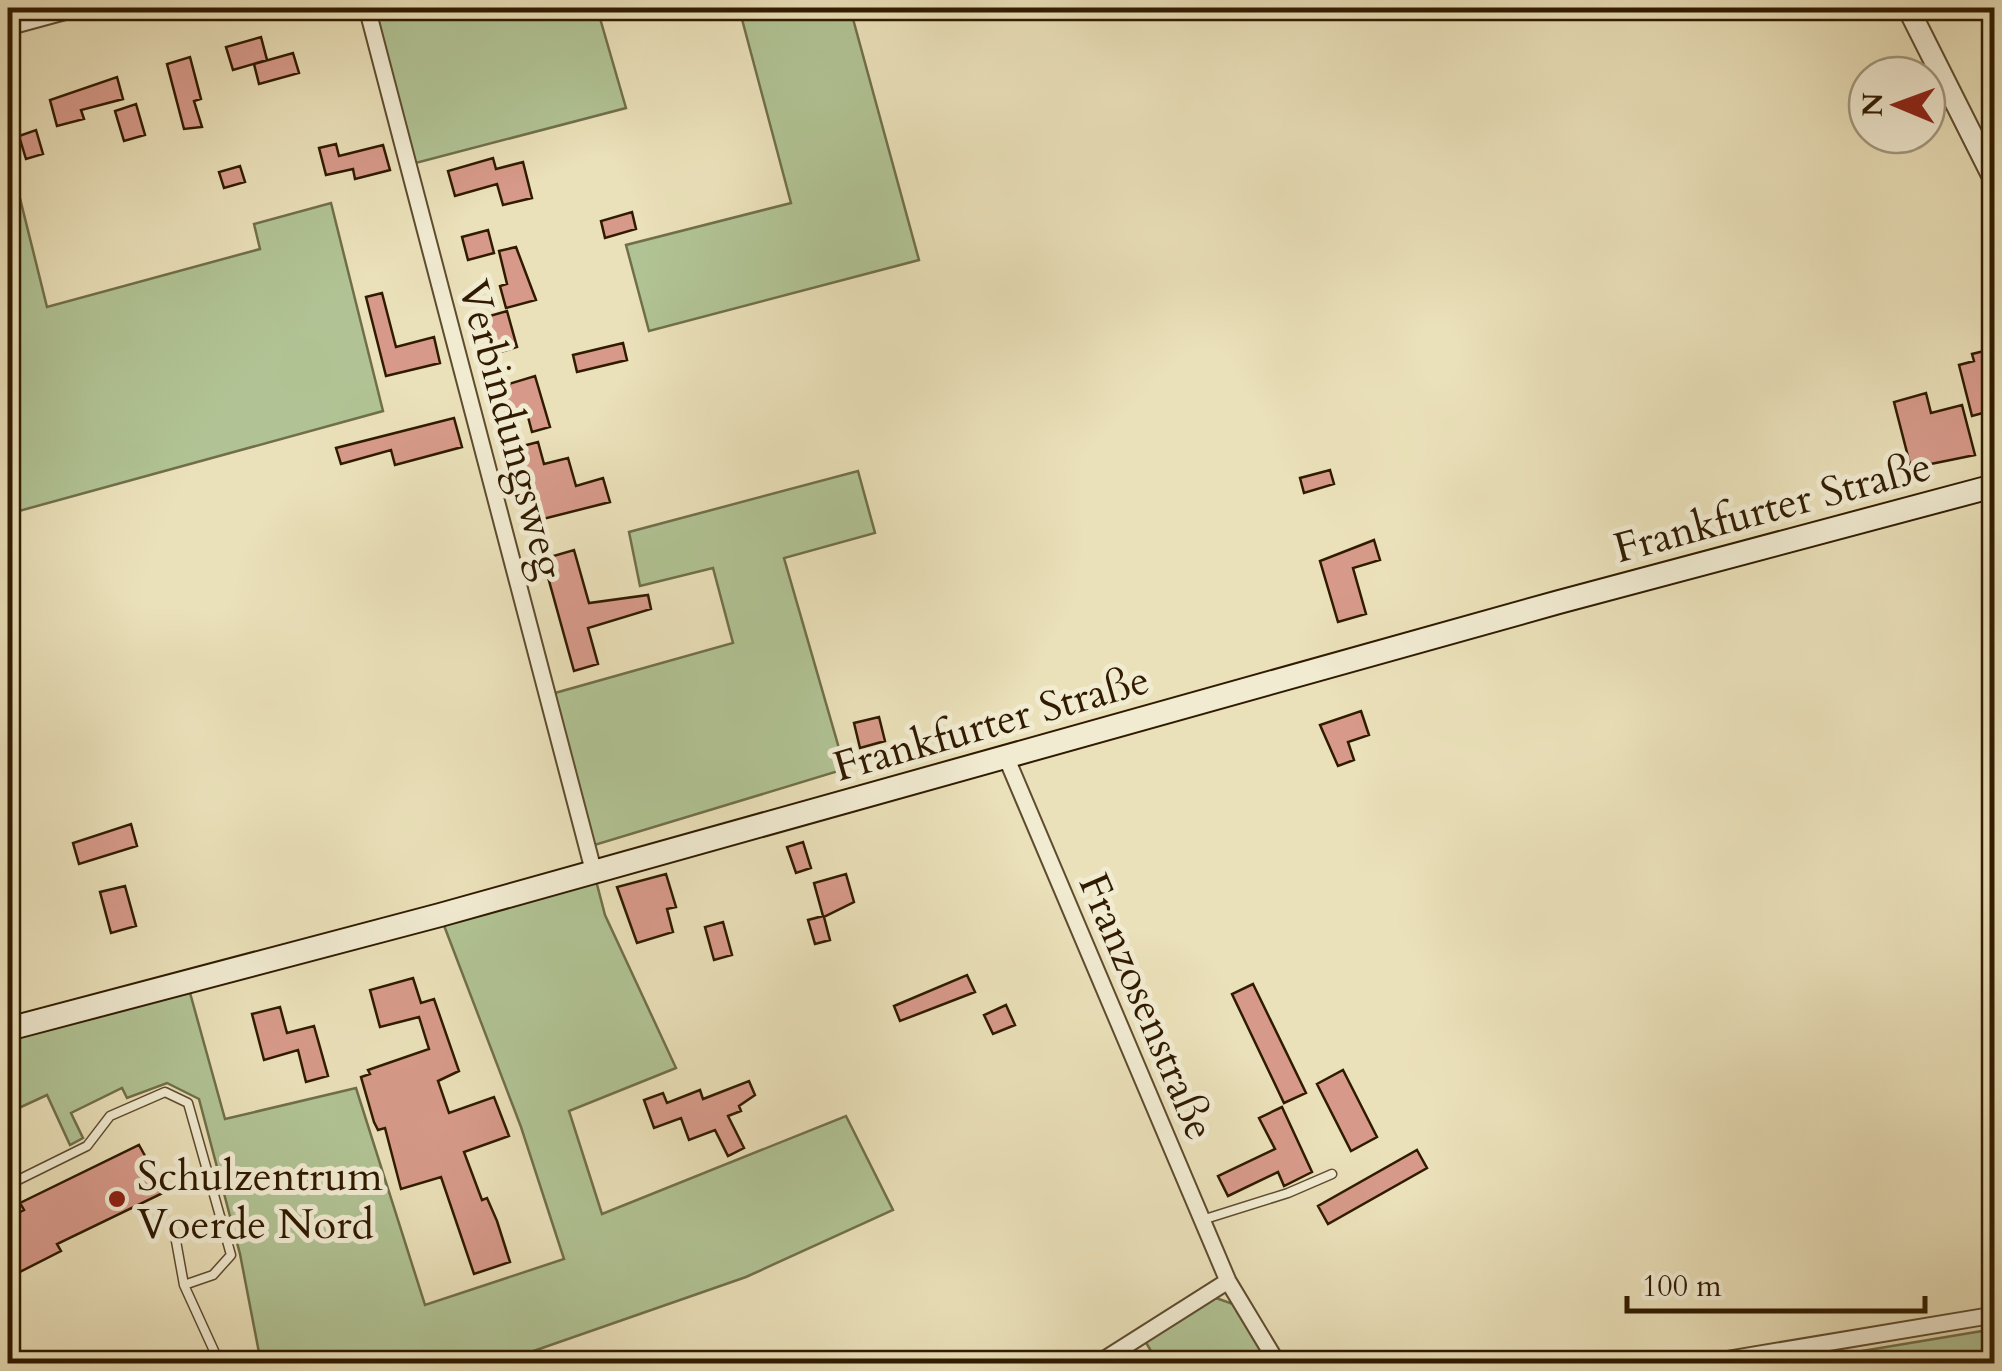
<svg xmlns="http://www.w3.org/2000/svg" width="2002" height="1371" viewBox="0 0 2002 1371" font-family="Cardo,serif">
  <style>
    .green { fill: #b1c394; stroke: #706f4a; stroke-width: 2.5 }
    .building { fill: #d79a8a; stroke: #301b00; stroke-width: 2.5 }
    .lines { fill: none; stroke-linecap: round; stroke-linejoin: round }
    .service-casing { stroke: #5e4c2e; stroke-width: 11 }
    .minor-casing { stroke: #5e4c2e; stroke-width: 19 }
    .tertiary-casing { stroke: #5e4c2e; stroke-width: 24 }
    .secondary-casing { stroke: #301b00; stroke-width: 26 }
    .service { stroke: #f1ebd2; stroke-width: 8 }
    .minor { stroke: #f1ebd2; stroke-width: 15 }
    .tertiary { stroke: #f1ebd2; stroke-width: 20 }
    .secondary { stroke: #f1ebd2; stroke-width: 22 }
    .poi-dot { fill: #8f2418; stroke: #f1ebd2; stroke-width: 4 }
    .labels { text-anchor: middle; stroke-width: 10; stroke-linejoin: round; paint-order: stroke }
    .street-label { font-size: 42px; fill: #301b00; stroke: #f1ebd2 }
    .poi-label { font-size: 42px; fill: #301b00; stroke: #f1ebd2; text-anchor: start }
  </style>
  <rect width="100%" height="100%" fill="#eae0b9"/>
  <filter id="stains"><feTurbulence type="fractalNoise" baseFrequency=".002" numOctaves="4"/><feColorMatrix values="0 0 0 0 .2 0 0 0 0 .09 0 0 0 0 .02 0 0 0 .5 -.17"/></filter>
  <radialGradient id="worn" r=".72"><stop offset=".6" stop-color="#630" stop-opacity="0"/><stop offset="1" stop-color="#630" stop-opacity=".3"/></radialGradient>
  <path class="green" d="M367,8H597L626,108L408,165Z
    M739,8H850L919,260L649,331L626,245L791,203Z
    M8,150L47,307L260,249L254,224L331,203L383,411L8,514Z
    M858,471L875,533L784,558L845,769L588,847L555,693L733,643L713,568L640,586L629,532Z
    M593,869L605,915L676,1068L569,1111L602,1214L846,1116L893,1210L746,1277L499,1363H261L240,1254L199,1099L167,1083L127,1098L122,1088L71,1113L83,1138L70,1145L47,1095L8,1113V1030L187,982L225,1119L356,1088L425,1305L564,1259L521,1127L440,915Z
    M1216,1298L1233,1304L1271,1363H1158L1145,1341Z
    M1994,1329V1363H1790Z"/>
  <path class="building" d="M261,37L267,60L233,70L226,47Z
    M293,53L299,73L259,84L254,64Z
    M190,57L201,99L194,101L202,127L184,129L167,64Z
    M117,77L123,99L81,110L84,119L57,126L50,100Z
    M136,104L145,135L124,141L115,111Z
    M36,130L43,154L26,159L19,136Z
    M336,144L339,156L383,145L390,170L355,179L353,169L326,175L319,148Z
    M493,158L496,169L523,162L532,198L503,205L497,184L455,196L448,171Z
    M240,166L245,182L224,188L219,172Z
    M632,212L636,229L605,238L601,221Z
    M488,230L494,253L468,260L462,237Z
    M516,247L536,300L506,308L500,286L507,284L499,251Z
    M382,293L396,347L434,337L440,363L386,376L366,297Z
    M507,311L517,347L490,355L479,319Z
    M623,343L627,360L577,372L573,355Z
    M1988,350L1994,380L1983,383L1990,411L1972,416L1959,365L1974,361L1972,354Z
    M535,376L550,427L532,432L527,413L508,419L499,387Z
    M1926,393L1931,413L1962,405L1975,455L1911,468L1894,402Z
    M454,418L462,447L395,465L391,450L341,464L336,448Z
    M538,442L544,464L568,458L576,486L603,478L610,502L535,521L515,448Z
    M1330,470L1334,484L1304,493L1300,478Z
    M1374,540L1380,560L1353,568L1366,614L1338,622L1320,561Z
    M574,550L589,603L648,595L651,609L588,628L598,664L574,671L543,559Z
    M1361,711L1369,735L1348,742L1354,760L1338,766L1320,725Z
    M879,717L885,741L860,748L854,723Z
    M131,824L137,846L79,864L73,843Z
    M803,842L811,868L796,873L787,847Z
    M666,874L676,907L667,909L673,932L637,943L617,887Z
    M846,874L854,902L824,917L830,940L815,944L808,920L823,916L814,883Z
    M125,886L136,926L111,933L100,892Z
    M723,922L732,955L714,960L705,927Z
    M967,975L975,992L900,1021L894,1006Z
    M413,978L421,1003L434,999L459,1071L438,1081L449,1113L494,1097L509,1136L464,1152L482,1200L487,1198L497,1221L510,1262L474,1274L441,1177L401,1189L385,1128L378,1130L374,1122L361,1077L370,1074L368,1070L429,1049L419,1017L380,1027L370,990Z
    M1253,984L1306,1093L1284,1103L1232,994Z
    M1006,1005L1015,1025L993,1034L984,1015Z
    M280,1007L287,1033L314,1026L328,1076L306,1082L298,1050L264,1060L252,1014Z
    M1343,1070L1377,1137L1351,1151L1317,1084Z
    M749,1081L755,1095L739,1106L741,1111L728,1116L744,1148L728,1156L715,1130L689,1140L681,1118L654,1128L644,1100L663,1093L667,1103L700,1090L703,1099Z
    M1282,1107L1312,1172L1284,1186L1278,1172L1228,1196L1218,1176L1275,1149L1259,1118Z
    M139,1145L165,1192L57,1244L61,1251L8,1278V1218L24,1210L20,1203Z
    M1417,1150L1427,1168L1328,1224L1318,1206Z"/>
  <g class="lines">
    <g class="service-casing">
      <path id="service" d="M8,1185L87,1146L110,1116L165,1092L188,1103L231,1255L213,1275L184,1285
        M1202,1220L1288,1193L1332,1174
        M176,1241L184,1285L220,1364"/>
    </g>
    <g class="minor-casing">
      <path id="minor" d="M367,8L593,869
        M8,27L78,8
        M1006,757L1228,1281L1278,1364
        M1097,1364L1228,1281
        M1700,1364L1994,1315"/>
    </g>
    <g class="tertiary-casing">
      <path id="tertiary" d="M1908,8L1994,179"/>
    </g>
    <g class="secondary-casing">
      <path id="secondary" d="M8,1029L440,915L1559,602L1994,486"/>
    </g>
    <use href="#service" class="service"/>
    <use href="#minor" class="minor"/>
    <use href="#tertiary" class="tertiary"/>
    <use href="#secondary" class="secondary"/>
  </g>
  <circle class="poi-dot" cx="117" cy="1199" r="10"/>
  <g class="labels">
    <g class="street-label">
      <text transform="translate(513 429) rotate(75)" y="15">Verbindungsweg</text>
      <text transform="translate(1772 506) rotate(-15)" y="15">Frankfurter Straße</text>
      <text transform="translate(991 722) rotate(-16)" y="15">Frankfurter Straße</text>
      <text transform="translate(1148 1006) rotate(67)" y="15">Franzosenstraße</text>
    </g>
    <g class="poi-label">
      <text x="137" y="1190">Schulzentrum<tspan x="137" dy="48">Voerde Nord</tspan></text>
    </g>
  </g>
  <rect width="2002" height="1371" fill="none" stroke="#eae0b9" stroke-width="40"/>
  <rect x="10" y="10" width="1982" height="1351" fill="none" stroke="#301b00" stroke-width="5"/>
  <rect x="20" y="20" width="1962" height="1331" fill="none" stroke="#301b00" stroke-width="2.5"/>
  <g transform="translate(1897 105) rotate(271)"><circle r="48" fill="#f1ebd2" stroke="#a4987e" stroke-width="2.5"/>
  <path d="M0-8L18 38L0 25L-18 38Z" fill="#8f2418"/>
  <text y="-15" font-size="28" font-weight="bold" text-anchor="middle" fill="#301b00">N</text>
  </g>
  <path d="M1627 1296v15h298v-15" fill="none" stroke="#301b00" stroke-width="5"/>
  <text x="1642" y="1296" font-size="30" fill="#301b00" stroke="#f1ebd2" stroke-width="8" paint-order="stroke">100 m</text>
  <rect width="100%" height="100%" filter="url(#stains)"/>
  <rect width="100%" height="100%" fill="url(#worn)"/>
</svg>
